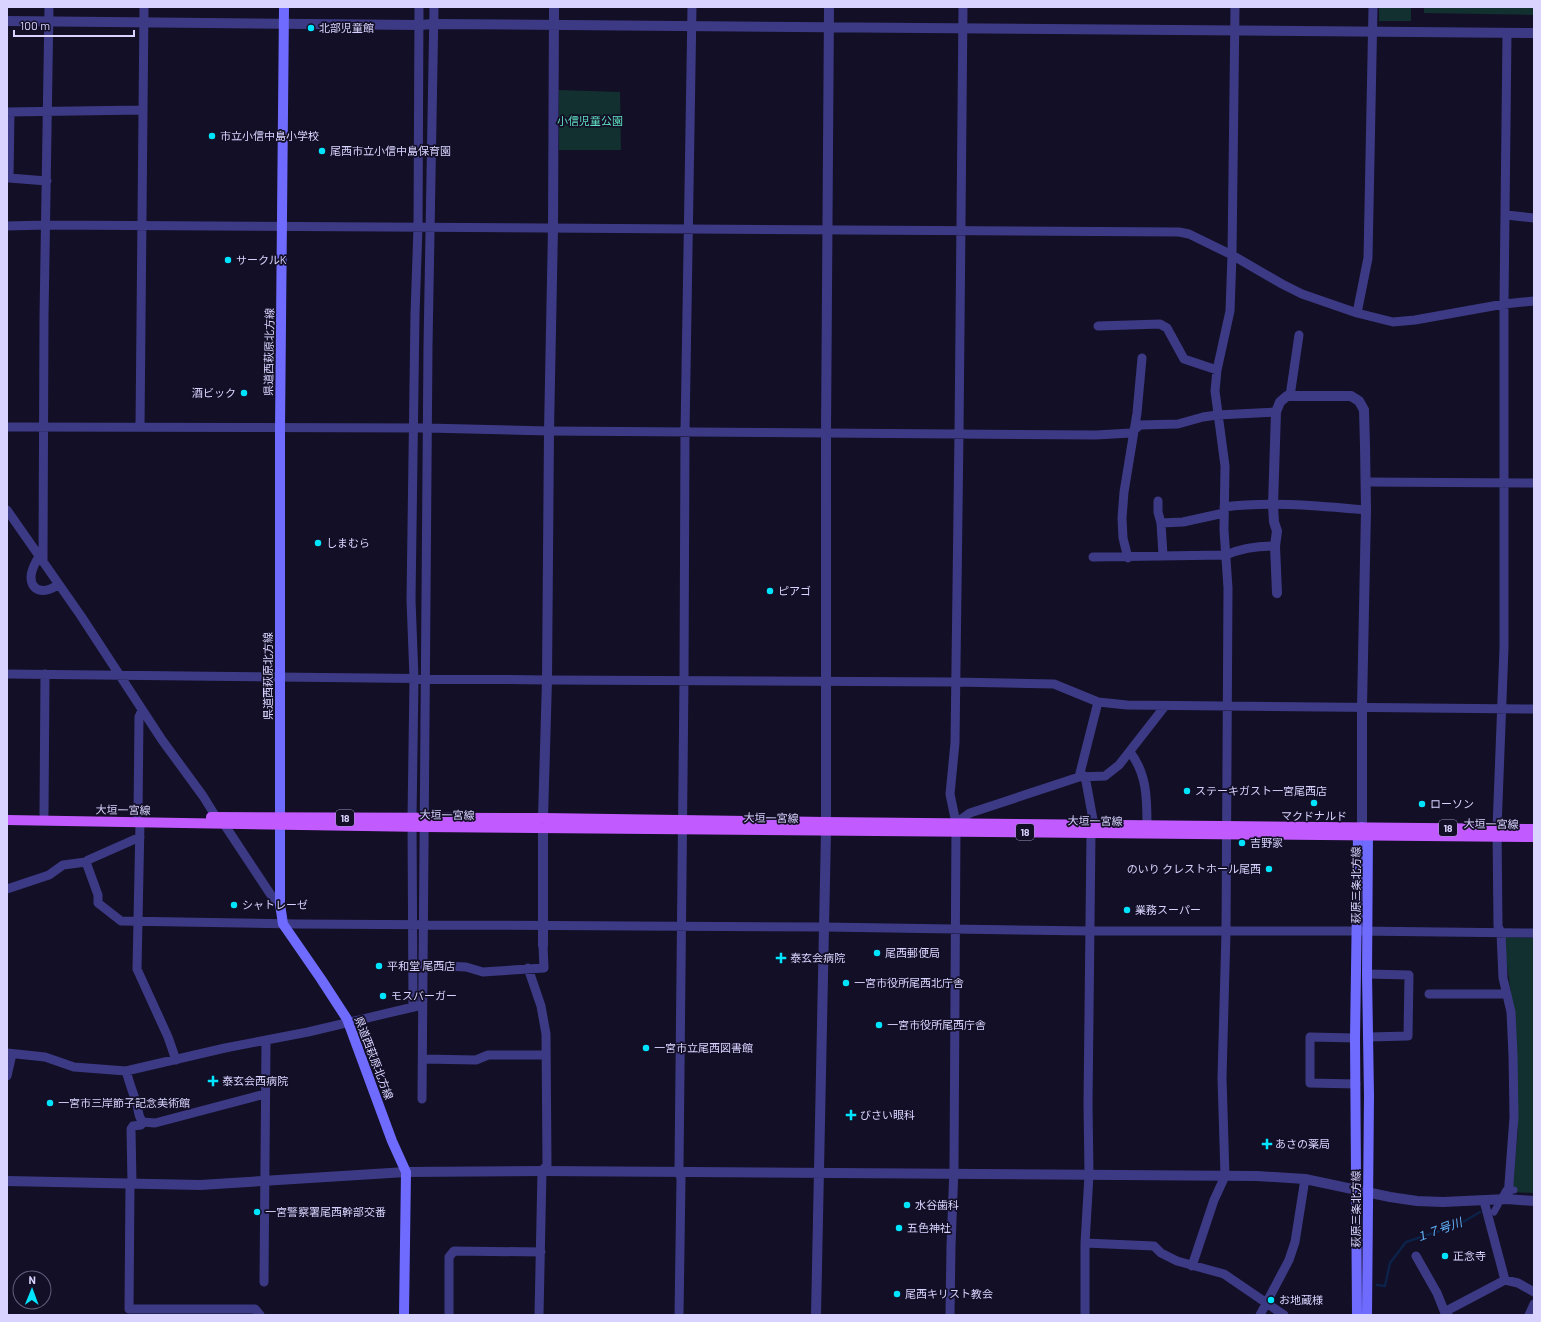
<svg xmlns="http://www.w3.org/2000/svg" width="1541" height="1322" viewBox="0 0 1541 1322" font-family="Barlow,'Noto Sans JP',sans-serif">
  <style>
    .green { fill: #12302f }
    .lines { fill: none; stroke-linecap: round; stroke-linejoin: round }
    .stream { stroke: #0c2248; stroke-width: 2.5 }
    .minor { stroke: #3d3a85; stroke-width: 9 }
    .tertiary { stroke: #3d3a85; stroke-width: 10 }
    .secondary { stroke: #6f6bff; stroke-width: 10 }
    .primary { stroke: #c25bff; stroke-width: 10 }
    .pedestrian-bridge { stroke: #3d3a85; stroke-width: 7 }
    .poi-dot { fill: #00e5ff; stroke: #130f26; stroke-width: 1.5 }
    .labels { text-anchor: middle; stroke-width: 3.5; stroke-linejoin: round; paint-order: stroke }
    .shield { fill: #130f26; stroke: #9e99be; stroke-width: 1 }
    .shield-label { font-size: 10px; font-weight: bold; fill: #d9d4ff }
    .poi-label { font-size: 11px; fill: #d9d4ff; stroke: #130f26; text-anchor: start }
    .park-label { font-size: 11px; fill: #5fe0c0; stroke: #130f26 }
    .street-label { font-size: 11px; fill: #d9d4ff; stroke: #130f26 }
    .water-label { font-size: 12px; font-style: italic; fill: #62b6ff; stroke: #130f26 }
  </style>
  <rect width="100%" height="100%" fill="#130f26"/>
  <path class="green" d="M1379,7H1411V21H1379Z
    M1424,7H1534V15L1424,13Z
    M559,90L620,92L621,150H559Z
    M1503,937L1534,938V1193L1512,1192L1518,1130L1512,1001Z"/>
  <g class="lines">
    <path class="stream" d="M1377,1285L1385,1286L1390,1263L1406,1242L1458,1225L1480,1212"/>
    <path class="minor" d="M963,7L959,433L955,743L950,794L956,823L970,813L1079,777L1105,776L1119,765L1165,706
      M1507,33L1504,304V648L1497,828L1498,926L1501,933L1503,978L1511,1012L1513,1055L1514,1117L1508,1197
      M7,112L143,110
      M10,112L9,178L47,181
      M1506,215L1534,218
      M7,226L46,225L1179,232L1189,234L1232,255L1282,284L1302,294L1357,313L1393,322L1415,320L1504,304L1534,301
      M1357,313L1368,258L1373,7
      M1098,326L1160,324L1167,328L1184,359L1217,370
      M1290,396L1299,335
      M7,427L427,428L549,431L1096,435L1131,433L1140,425L1178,424L1203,417L1217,415L1276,412
      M140,427L144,7
      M1366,482L1534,483
      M1158,501V512L1161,523L1163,555
      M1224,507C1270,501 1319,506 1366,510
      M7,510L81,616L162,740L203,796L216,817L224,824L271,895L280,904
      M1161,523L1183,522L1224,513
      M39,556C36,562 31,569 31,577C31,594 49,593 58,584
      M1093,557L1226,555C1242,548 1258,546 1275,546
      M1128,558L1123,538L1122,518L1124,492L1137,413L1142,358
      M43,562L44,317L49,7
      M7,674L547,680L955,682L1054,684L1098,702L1127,705L1534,709
      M1130,752C1147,774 1147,799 1147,825
      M1079,777L1098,702
      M44,814L45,674
      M138,816L139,717L142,710
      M140,822L137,969L168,1037L176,1060
      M86,862L98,895V903L121,921L298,924L824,927L1090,931H1357L1534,933
      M7,889L49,875L63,865L86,862L88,860L140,837
      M424,965L466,967L483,972L544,968L543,945
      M528,968L541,1006L546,1034L547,1165L542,1171L539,1315
      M1367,974L1409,975L1408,1036L1369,1037
      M1429,994H1506
      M413,1007L412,819L414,678L411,600L415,314L418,227L419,7
      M1355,1038L1310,1037V1083L1356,1084
      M7,1053L45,1057L74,1067L126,1071L225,1048L308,1032L418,1006
      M423,1059L476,1060L488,1055H546
      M126,1071C129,1081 132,1091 136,1101C139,1109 137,1116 143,1122L155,1123L265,1094
      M7,1076L12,1054
      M422,1099L428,346L434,7
      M130,1183L129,1309H255L260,1315
      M132,1183L131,1129L133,1126L141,1125L143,1122
      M1484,1201L1505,1280
      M1085,1243L1154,1246L1161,1253L1177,1261L1224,1274L1284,1315
      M1416,1256L1437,1293L1445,1313
      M1192,1266L1214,1200L1225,1176L1222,1078L1226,932L1228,588L1224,530L1225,466L1215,391L1217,370L1230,311L1232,255L1235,7
      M264,1282L266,1041
      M449,1315V1257L454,1251L541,1252
      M679,1315L681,1178L679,1173V1167L684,680L685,432L692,7
      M950,1315L951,1246L954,1168L956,824
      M1085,1315V1243L1089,1175L1088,1104L1091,833L1094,825L1085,776
      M1260,1315L1289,1260L1295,1242L1305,1179
      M1445,1315L1450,1309L1505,1280L1518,1283L1534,1292
      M1529,1315L1534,1304"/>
    <path class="tertiary" d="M7,21L419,25L434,24L1534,33
      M1277,593L1275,546L1277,531L1274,522L1273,505L1276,412L1280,402L1287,396H1351L1359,401L1364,410L1365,446L1366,510L1362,707V827
      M543,945V818L547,680L549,431L553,228L554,7
      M7,1181L200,1185L406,1172L542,1171L1257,1176L1305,1179L1390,1197L1417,1201L1443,1202L1507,1199L1534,1201
      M816,1315L826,831V433L829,7"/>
    <path class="secondary" d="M284,7L280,428V904L283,924L321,979L347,1019L392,1141L406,1172L404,1315
      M1357,1315L1355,1038L1358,835L1362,827L1368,835L1367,974L1369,1095L1367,1315"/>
    <path class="primary" d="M211,817L543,818L825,822L1534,829
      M7,820L425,827L1534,837"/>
    <path class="pedestrian-bridge" d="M1494,1212L1506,1190H1514"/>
  </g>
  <g class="poi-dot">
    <circle cx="311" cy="28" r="4"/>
    <circle cx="212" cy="136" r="4"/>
    <circle cx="322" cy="151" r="4"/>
    <circle cx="228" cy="260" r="4"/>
    <circle cx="244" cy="393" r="4"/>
    <circle cx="318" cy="543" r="4"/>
    <circle cx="770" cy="591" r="4"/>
    <circle cx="1187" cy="791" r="4"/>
    <circle cx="1314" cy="803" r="4"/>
    <circle cx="1422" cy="804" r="4"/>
    <circle cx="1242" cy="843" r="4"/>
    <circle cx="1269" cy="869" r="4"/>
    <circle cx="234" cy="905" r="4"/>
    <circle cx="1127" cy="910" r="4"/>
    <circle cx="877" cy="953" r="4"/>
    <path d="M779 952h4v4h4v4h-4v4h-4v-4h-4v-4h4z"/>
    <circle cx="379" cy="966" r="4"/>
    <circle cx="846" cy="983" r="4"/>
    <circle cx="383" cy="996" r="4"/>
    <circle cx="879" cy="1025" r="4"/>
    <circle cx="646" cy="1048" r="4"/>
    <path d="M211 1075h4v4h4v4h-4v4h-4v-4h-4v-4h4z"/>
    <circle cx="50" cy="1103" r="4"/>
    <path d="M849 1109h4v4h4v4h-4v4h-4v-4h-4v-4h4z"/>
    <path d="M1265 1138h4v4h4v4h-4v4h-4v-4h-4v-4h4z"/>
    <circle cx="907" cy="1205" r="4"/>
    <circle cx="257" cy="1212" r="4"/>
    <circle cx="899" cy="1228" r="4"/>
    <circle cx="1445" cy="1256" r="4"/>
    <circle cx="897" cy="1294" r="4"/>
    <circle cx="1271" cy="1300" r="4"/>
  </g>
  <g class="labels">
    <g class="shield">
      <rect x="336" y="810" width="18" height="16" rx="3"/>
      <rect x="1439" y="820" width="18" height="16" rx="3"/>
      <rect x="1016" y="824" width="18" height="16" rx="3"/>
    </g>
    <g class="shield-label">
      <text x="345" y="822">18</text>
      <text x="1448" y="832">18</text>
      <text x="1025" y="836">18</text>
    </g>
    <g class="poi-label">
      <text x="319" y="32">北部児童館</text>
      <text x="220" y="140">市立小信中島小学校</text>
      <text x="330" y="155">尾西市立小信中島保育園</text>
      <text x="236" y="264">サークルK</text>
      <text x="236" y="397" text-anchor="end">酒ビック</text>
      <text x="326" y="547">しまむら</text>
      <text x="778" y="595">ピアゴ</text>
      <text x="1195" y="795">ステーキガスト一宮尾西店</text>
      <text x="1430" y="808">ローソン</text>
      <text x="1314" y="820" text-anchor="middle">マクドナルド</text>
      <text x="1250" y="847">吉野家</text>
      <text x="1261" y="873" text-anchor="end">のいり クレストホール尾西</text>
      <text x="242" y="909">シャトレーゼ</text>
      <text x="1135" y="914">業務スーパー</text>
      <text x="885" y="957">尾西郵便局</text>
      <text x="790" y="962">泰玄会病院</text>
      <text x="387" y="970">平和堂 尾西店</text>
      <text x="854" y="987">一宮市役所尾西北庁舎</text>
      <text x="391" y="1000">モスバーガー</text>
      <text x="887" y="1029">一宮市役所尾西庁舎</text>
      <text x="654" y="1052">一宮市立尾西図書館</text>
      <text x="222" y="1085">泰玄会西病院</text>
      <text x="58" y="1107">一宮市三岸節子記念美術館</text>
      <text x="860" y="1119">びさい眼科</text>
      <text x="1275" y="1148">あさの薬局</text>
      <text x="915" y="1209">水谷歯科</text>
      <text x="265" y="1216">一宮警察署尾西幹部交番</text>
      <text x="907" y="1232">五色神社</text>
      <text x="1453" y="1260">正念寺</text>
      <text x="905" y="1298">尾西キリスト教会</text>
      <text x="1279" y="1304">お地蔵様</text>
    </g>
    <g class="park-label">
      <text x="590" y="125">小信児童公園</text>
    </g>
    <g class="street-label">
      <text transform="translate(269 352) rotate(-89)" y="4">県道西萩原北方線</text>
      <text transform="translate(268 676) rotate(-90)" y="4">県道西萩原北方線</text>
      <text transform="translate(123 810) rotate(1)" y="4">大垣一宮線</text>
      <text transform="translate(447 815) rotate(1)" y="4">大垣一宮線</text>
      <text transform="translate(771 818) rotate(1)" y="4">大垣一宮線</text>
      <text transform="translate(1095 821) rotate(1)" y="4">大垣一宮線</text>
      <text transform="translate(1491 824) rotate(1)" y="4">大垣一宮線</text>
      <text transform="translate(1356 885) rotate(-90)" y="4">萩原三条北方線</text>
      <text transform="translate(374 1058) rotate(69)" y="4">県道西萩原北方線</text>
      <text transform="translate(1356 1209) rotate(-90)" y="4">萩原三条北方線</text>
    </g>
    <g class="water-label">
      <text transform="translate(1439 1230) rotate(-20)" y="4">１７号川</text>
    </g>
  </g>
  <rect width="1541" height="1322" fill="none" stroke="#d9d4ff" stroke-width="16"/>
  <g transform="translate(32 1290) rotate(1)"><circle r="19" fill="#130f26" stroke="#625e7d"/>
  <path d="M0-3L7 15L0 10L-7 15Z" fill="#00e5ff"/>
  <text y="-6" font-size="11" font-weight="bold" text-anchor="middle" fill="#d9d4ff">N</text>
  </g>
  <path d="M14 30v6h120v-6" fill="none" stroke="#d9d4ff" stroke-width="2"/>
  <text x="20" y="30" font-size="12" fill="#d9d4ff" stroke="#130f26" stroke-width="3" paint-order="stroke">100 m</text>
</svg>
